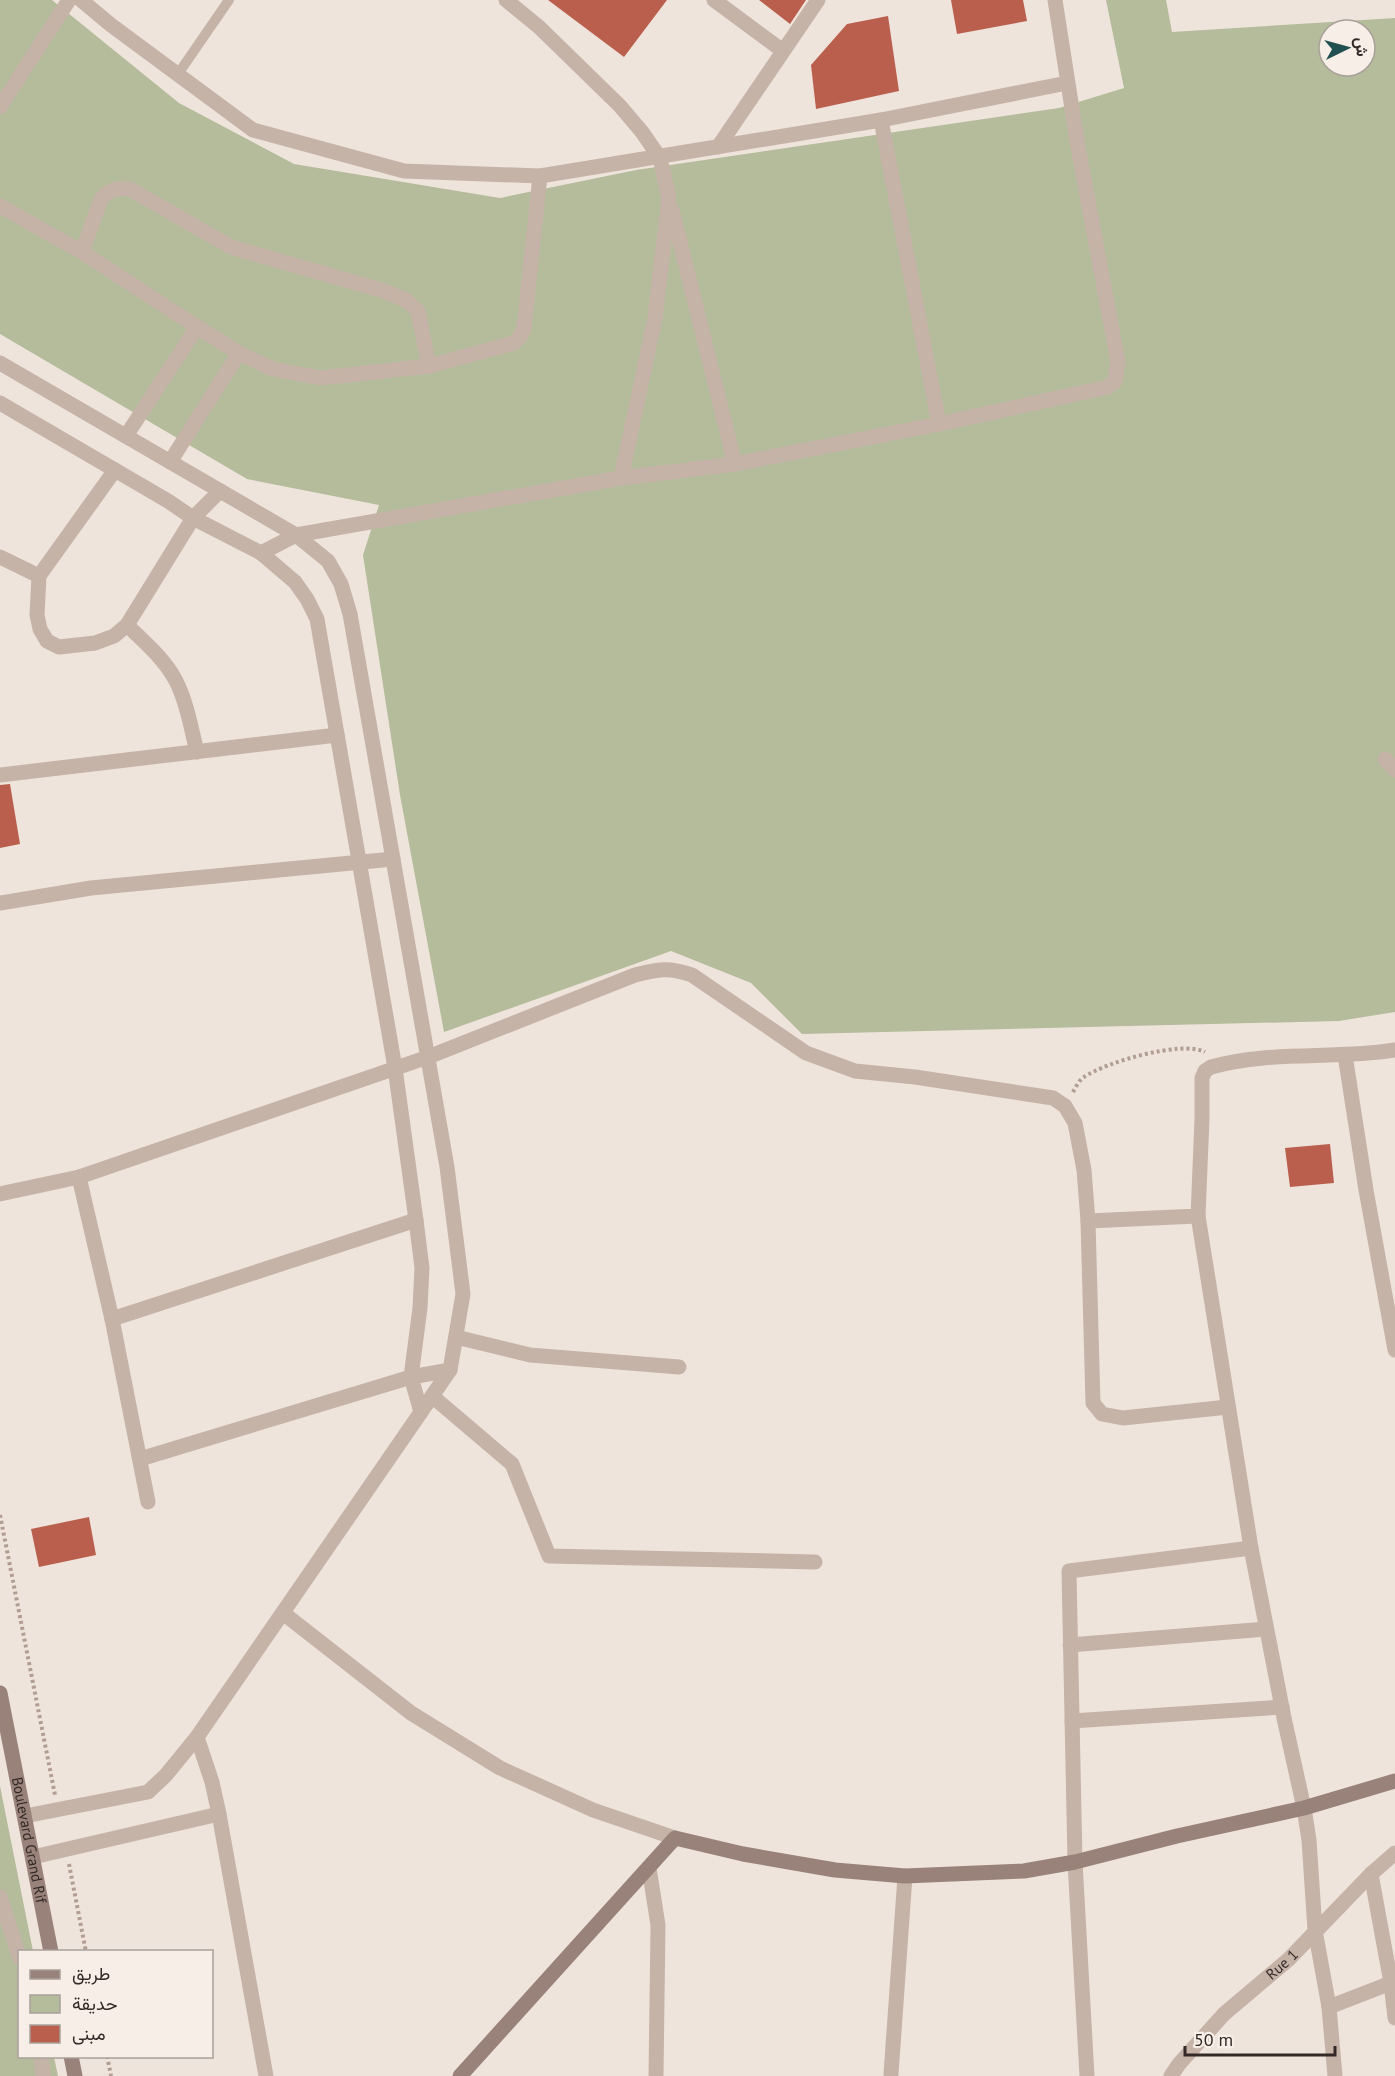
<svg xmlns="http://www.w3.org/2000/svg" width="1395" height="2076" viewBox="0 0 1395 2076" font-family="'PT Sans',Vazirmatn,sans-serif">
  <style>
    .green { fill: #b4bc9c; fill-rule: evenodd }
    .building { fill: #ba5f4e }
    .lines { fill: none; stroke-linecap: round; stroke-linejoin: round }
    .path { stroke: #b19d92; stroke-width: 4; stroke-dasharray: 3 3; stroke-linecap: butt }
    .lane { stroke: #c6b3a8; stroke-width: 10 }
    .street { stroke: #c6b3a8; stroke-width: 15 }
    .secondary { stroke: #99827a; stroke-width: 15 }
    .labels { text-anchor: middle; stroke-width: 5; stroke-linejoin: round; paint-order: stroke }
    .street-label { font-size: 15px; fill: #332a27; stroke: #f7eee7 }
  </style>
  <rect width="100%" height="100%" fill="#efe4db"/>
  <path class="green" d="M0,0H52L179,103L294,164L500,198L636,170L1059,108L1124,88L1106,0H1166L1172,32L1395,18V1012L1339,1021L802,1034L751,983L671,951L444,1032L400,795L363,555L379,505L247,479L0,334ZM1329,30H1365V66H1329Z
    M0,1786L33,1951L20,1952V2056L54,2057L58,2076H0Z"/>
  <path class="building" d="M548,0H667L624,57Z
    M759,0H806L790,24Z
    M951,0H1023L1027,21L957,34Z
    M888,16L899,91L816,109L811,65L847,24Z
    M10,784L20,844L0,848V785Z
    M1330,1144L1334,1183L1290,1187L1285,1148Z
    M89,1517L96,1555L39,1567L31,1529Z"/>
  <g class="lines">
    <path class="path" d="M1073,1092C1076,1087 1079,1080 1084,1077C1106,1062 1182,1040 1205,1052
      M0,1515L55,1795
      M69,1864L86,1952
      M107,2056L111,2076"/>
    <path class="lane" d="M178,74L229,0"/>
    <g class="street">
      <path d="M81,0L111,25L253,130L404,171L540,176L881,120L1067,83"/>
      <path d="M506,0L539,27L620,106L642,132L660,158L669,198L655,318L621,478"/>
      <path d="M714,0L783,51"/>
      <path d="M0,107L69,0"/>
      <path d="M881,120L939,424"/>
      <path d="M718,147L818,0"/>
      <path d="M0,206L82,252L197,327L239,353L273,369L321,378L429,366L514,343L520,337L524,328L540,176"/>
      <path d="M672,210L735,464"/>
      <path d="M82,252L101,199C110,189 117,188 130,189L231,247L381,290L406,300L418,311L429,366"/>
      <path d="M0,363L296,535L328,561L341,584L350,614L447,1167L463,1294L450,1370L197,1737L166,1775L148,1792L25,1816"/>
      <path d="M0,403L168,501L193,518L261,553L295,582L307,599L317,619L395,1068L416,1220L422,1268L420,1308L411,1377L421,1412"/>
      <path d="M126,436L197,327"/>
      <path d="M170,462L239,353"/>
      <path d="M115,470L39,576L37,615L40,629L47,641L59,647L95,643L114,636L127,625C144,642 165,659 176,681C187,703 191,728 197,752"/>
      <path d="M261,553L296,535L621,478L735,464L939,424L1108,387L1115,381L1118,362L1078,147L1055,0"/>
      <path d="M0,557L39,576"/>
      <path d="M127,625L193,518L220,491"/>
      <path d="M1385,759L1395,770"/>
      <path d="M0,775L337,735"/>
      <path d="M0,903L91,888L393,859"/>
      <path d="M1345,1055L1366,1190L1395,1350"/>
      <path d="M79,1177L112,1319L148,1502"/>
      <path d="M0,1194L79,1177L428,1057L635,975C658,969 669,967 692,975L806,1053L855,1071L915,1077L1053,1098L1065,1106L1075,1123L1084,1170L1088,1221L1093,1403L1102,1414L1123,1418L1228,1407"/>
      <path d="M1198,1216L1251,1548L1284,1718L1304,1808L1309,1840L1315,1930L1329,2007L1335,2076"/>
      <path d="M1088,1221L1198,1216L1202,1119V1078L1205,1071L1211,1067C1271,1050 1334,1060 1395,1050"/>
      <path d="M112,1319L416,1220"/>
      <path d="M456,1337L530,1355L679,1367"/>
      <path d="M432,1396L512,1464L549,1556L815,1562"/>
      <path d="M140,1459L411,1377L450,1370"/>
      <path d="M283,1613L411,1713L500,1768L593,1810L675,1838"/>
      <path d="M1070,1645L1266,1629"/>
      <path d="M1072,1721L1282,1707"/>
      <path d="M197,1737L212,1782L219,1814L266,2076"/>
      <path d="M33,1857L219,1814"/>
      <path d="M649,1868L658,1925L656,2076"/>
      <path d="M0,1897L20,1959"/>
      <path d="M1391,1983L1395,2018"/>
      <path d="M1329,2007L1391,1983L1371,1874"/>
      <path d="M41,2056L43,2076"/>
      <path d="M891,2074L905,1876"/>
      <path d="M1087,2076L1075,1862L1069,1571L1251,1548"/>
      <path id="s1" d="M1171,2076L1179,2064L1224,2014L1289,1959L1371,1874L1395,1853"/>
    </g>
    <g class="secondary">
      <path id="s2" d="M0,1693L51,1952"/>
      <path d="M71,2056L75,2076"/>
      <path d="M460,2076L675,1838L743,1854L835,1870L905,1876L1024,1871L1075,1862L1177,1836L1304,1808L1395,1781"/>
    </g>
  </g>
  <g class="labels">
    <g class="street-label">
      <text dy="5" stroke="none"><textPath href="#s2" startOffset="150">Boulevard Grand Rif</textPath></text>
      <text dy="5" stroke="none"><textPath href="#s1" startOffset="158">Rue 1</textPath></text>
    </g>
  </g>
  <rect x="18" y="1950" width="195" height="108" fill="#f7eee7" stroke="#a9a09a" stroke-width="1.5"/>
  <rect x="30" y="1970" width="30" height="9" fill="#99827a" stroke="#a9a09a" stroke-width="1.5"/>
  <text x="72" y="1980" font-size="18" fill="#332a27">طريق</text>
  <rect x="30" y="1995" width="30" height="18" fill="#b4bc9c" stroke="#a9a09a" stroke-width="1.5"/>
  <text x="72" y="2010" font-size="18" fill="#332a27">حديقة</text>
  <rect x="30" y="2025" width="30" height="18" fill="#ba5f4e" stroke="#a9a09a" stroke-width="1.5"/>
  <text x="72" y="2040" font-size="18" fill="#332a27">مبنى</text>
  <g transform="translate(1347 48) rotate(85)"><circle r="28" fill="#f7eee7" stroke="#a9a09a" stroke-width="1.5"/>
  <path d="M0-4.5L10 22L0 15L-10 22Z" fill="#215050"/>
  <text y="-9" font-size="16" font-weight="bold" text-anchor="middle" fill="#332a27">ش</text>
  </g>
  <path d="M1185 2046v9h150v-9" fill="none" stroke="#332a27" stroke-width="3"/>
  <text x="1194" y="2046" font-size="18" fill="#332a27" stroke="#f7eee7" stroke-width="4.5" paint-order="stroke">50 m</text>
</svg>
